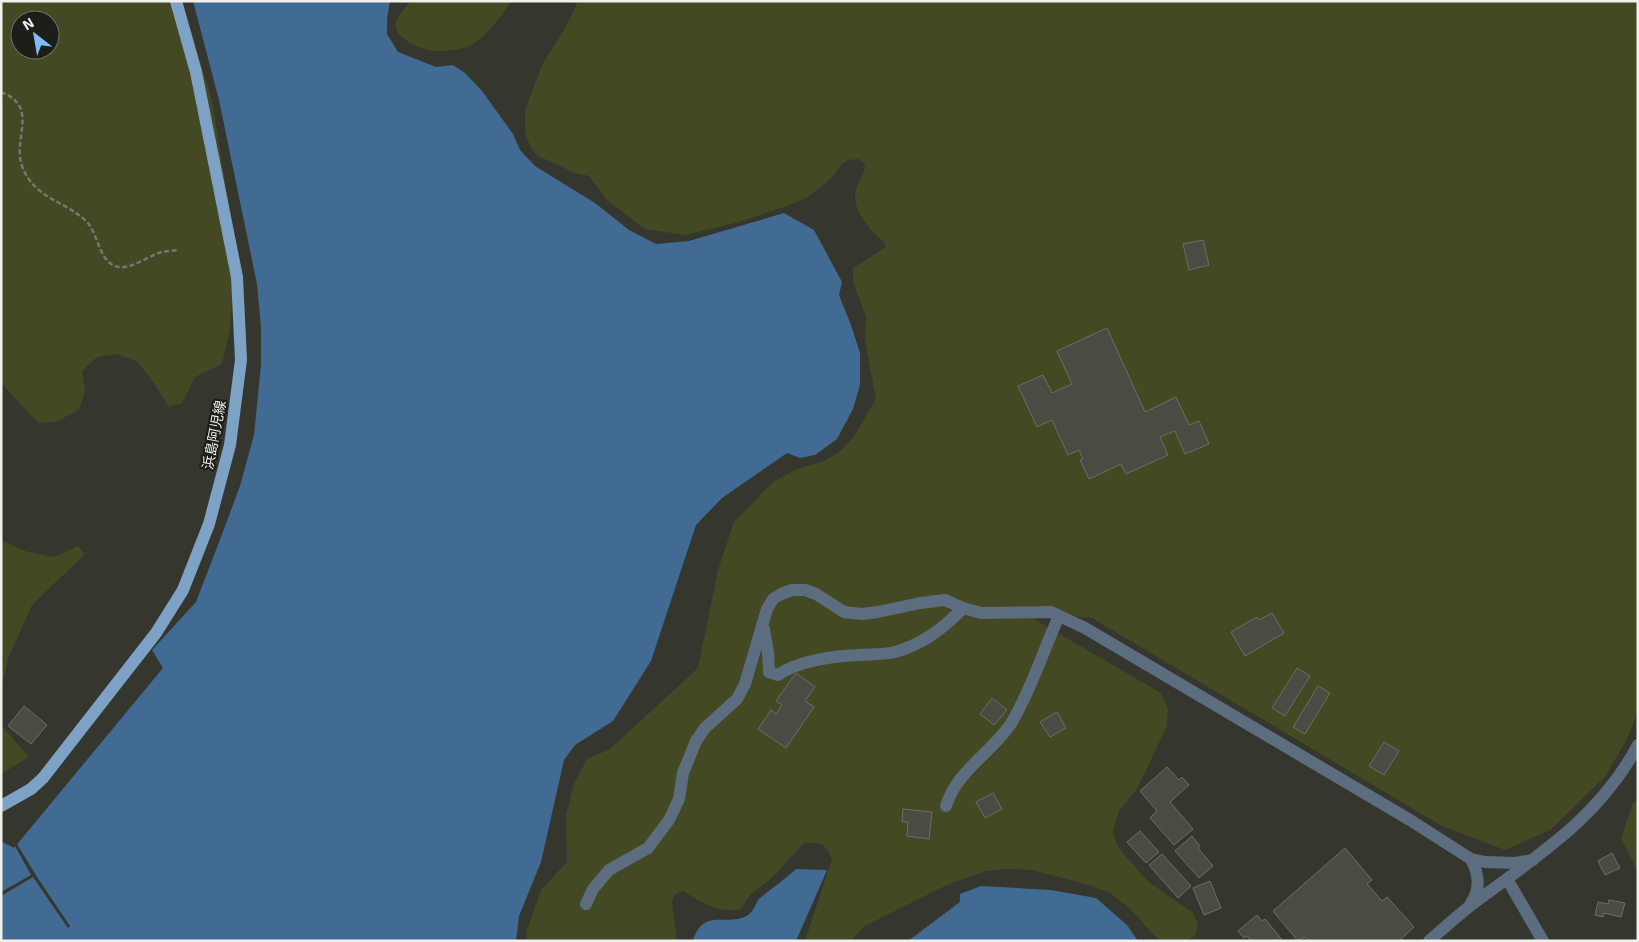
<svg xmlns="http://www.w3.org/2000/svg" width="1639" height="942" viewBox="0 0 1639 942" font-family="'Exo 2','Noto Sans JP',sans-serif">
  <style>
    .green { fill: #424923; fill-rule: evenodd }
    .water { fill: #416b92 }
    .pier { fill: #35372f }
    .building { fill: #4a4c44; stroke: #6d6f67 }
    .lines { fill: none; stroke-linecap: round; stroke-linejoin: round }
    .path { stroke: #757770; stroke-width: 2.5; stroke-dasharray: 5 2.5; stroke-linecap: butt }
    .minor { stroke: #5b6d7e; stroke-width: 12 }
    .major { stroke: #7da2c5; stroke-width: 12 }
    .labels { text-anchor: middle; stroke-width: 4.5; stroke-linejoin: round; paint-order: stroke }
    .street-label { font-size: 14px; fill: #f0f1ed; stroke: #1d1e1a }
  </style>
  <rect width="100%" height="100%" fill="#35372f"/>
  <path class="green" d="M1,1H182L212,101L236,248L230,328L222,364L195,377L182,403L169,407L153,382L138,362L117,354L97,357L82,371L85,391L79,410L55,422L38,423L1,383ZM20,20H50V50H20Z
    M410,1H512C501,15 489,35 473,44C463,50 448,51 436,51C425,51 397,40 396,27C394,17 405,10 410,1Z
    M578,1H1638V711L1627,739L1605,777L1550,830L1505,850L1442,826L1092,618L1022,612L1161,693L1168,709L1167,726L1137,789L1119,811L1113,831L1116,843L1126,857L1149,882L1193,913L1198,924L1195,936L1185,941H1160L1126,905L1108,892L1089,885L1032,870L1008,869L986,871L947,885L865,926L851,941H805L832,859C825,843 821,842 804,843L774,876L750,895L741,909C719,914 701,902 683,891L674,895L672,902L677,941H526L527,930L541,890L567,862L566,816L574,784L587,759L610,749L698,668L718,570L734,522L773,482L797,469L824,461L841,451L854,436L876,399L865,341L866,317L853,282V268L886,247C884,241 878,236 873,232C864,222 854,209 855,194C856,184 865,176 865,165L859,159L848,160L842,164L831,178L821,187L806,198L787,206L739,222L685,235L645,229L606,199L589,176L575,173L538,156L531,148L526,136L525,125V110L543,63L564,30Z
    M1,540L25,551L54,557L78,546L85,554L32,605L8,659L1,690Z
    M1,725L29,757L1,774Z
    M1638,800V872L1621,838L1633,803Z"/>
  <path class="water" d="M193,1H390L387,19V34L398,52L436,67L453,65L465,73L482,91L513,134L520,150L535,166L595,203L629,230L656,244L689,241L784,213L814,230L842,282L839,295L851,325L860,353V385L853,409L837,439L815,455L800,458L787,453L722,498L696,525L651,661L613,721L575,745L564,760L541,862L519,916L516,941H1V841L14,848L163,668L152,650L196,602L221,537L240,486L254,435L261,365V327L257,284L219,100Z
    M796,869L827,870L796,941H693C703,906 728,928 748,915C754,911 755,904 759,899C771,889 784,880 796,869Z
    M981,886L1051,890L1096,898L1127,925L1138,941H908L960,902V894Z"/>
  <path class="pier" d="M17,844L37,877L70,926L68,928L33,877L1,896V892L31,875L15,846Z"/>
  <path class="building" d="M1203,240L1209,265L1189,270L1183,244Z
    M1107,328L1145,412L1176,397L1189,425L1199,421L1209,444L1185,454L1175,431L1160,437L1168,455L1126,474L1121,464L1089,479L1080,460L1083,459L1079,450L1068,455L1052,420L1037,427L1018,386L1043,375L1052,393L1072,384L1057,351Z
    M1272,613L1284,633L1245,656L1231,632L1257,617L1259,620Z
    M1297,668L1310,676L1285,716L1272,708Z
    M796,673L815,687L805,701L814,707L786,748L758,729L771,710L776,714L782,705L776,701Z
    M1318,686L1330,693L1305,734L1293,727Z
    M992,698L1007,710L994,725L980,714Z
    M24,706L47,725L31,744L8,726Z
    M1057,712L1066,728L1050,737L1040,722Z
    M1384,742L1399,751L1384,775L1369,766Z
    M1167,767L1179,780L1182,777L1189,785L1170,802L1193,829L1174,845L1150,818L1157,811L1140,791Z
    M993,793L1002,809L985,818L976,802Z
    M903,809L932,812L929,839L907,836L908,822H902Z
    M1140,831L1159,852L1146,863L1127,842Z
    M1192,836L1200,846L1198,848L1213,866L1199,878L1175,851Z
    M1345,848L1372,880L1367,884L1382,901L1387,897L1414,927L1399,941H1309L1305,937L1298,941L1273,911Z
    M1612,853L1620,868L1605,875L1598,861Z
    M1162,854L1191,886L1178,898L1149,865Z
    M1210,881L1221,908L1204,915L1193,888Z
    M1609,900L1625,903L1621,917L1604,913L1603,917L1595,915L1598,902L1608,904Z
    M1257,915L1262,921L1265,919L1283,941H1251L1247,936L1244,938L1238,931Z"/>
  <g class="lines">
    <path class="path" d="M1,92C40,107 12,139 22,166C34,199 66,201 87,222C99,235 99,264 119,267C132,269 150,255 162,252C167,251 173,251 178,250"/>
    <path class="minor" d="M764,629L768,652L769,672L778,675C797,661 834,656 857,655C870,654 883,655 895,652C921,645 945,627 963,608
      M946,806C957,770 993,752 1012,722C1032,688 1043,651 1059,616
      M1507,879L1543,941
      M1471,903C1481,889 1479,874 1471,859
      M586,904L593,889L609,870L648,848L669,820L679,799L683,773L696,741L705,728L737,699L745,684L767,609L773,599L781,594L792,590H805L816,594L844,612L862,614L878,612L920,603L945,600L963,608L981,613L1051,612L1085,628L1410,820L1471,859L1485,862L1515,863L1533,860
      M1429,941C1443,929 1456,917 1470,906C1535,857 1598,820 1638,745"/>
    <path class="major" d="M1,806L31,789L43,778L156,633L183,590L209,524L230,445L241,360L237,277L196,72L176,1"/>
  </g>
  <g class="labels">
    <g class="street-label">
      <text transform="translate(214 435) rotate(-79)" y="5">浜島阿児線</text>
    </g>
  </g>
  <rect width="1639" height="942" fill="none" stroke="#f0f1ed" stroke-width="5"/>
  <g transform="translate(35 35) rotate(329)"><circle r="24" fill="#1d1e1a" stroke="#71726e"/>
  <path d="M0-4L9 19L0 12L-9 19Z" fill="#7dbef9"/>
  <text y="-8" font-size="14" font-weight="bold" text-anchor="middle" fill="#f0f1ed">N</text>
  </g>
</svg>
